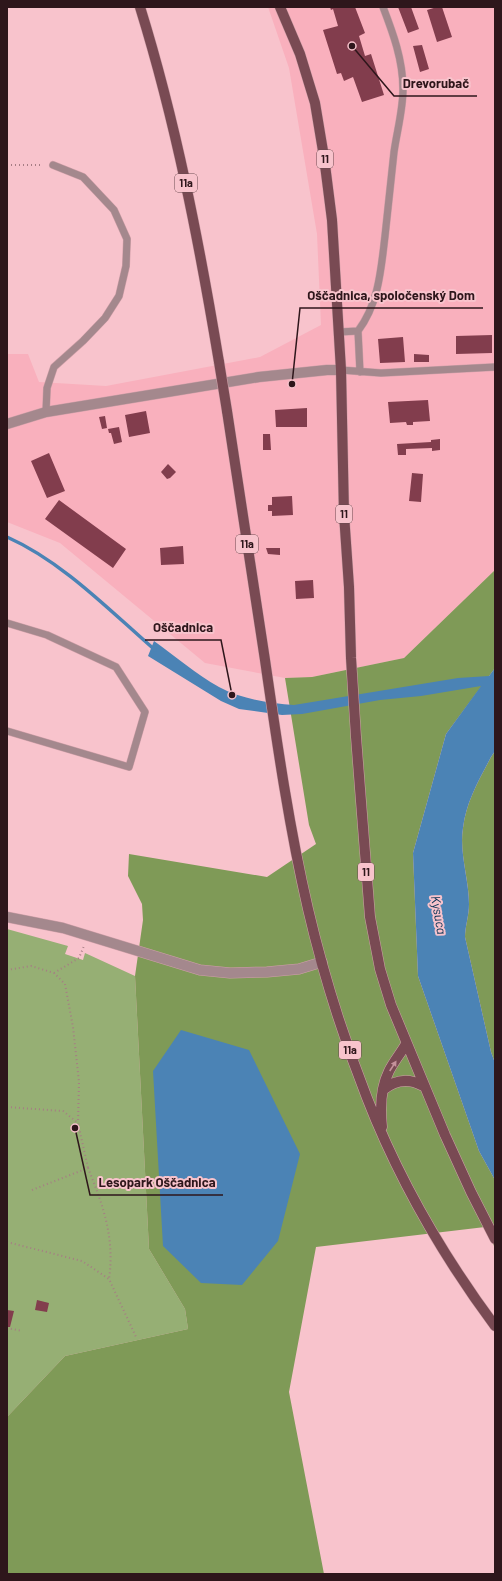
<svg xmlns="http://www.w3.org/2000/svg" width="502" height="1581" viewBox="0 0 502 1581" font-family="Barlow,sans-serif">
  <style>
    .built { fill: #f9b0bd }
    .green { fill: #96af74 }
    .forest { fill: #7f9a57 }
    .water { fill: #4b83b5 }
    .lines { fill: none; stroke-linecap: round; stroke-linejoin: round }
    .stream { stroke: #4b83b5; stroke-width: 3.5 }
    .building { fill: #823d4d }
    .service-casing { stroke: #d0a0a9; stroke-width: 8 }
    .minor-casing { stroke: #d0a0a9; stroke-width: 11 }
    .tertiary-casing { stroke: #d0a0a9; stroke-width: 11 }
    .primary-casing { stroke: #d0a0a9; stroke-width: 11 }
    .path { stroke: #a67d84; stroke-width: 2; stroke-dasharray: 1 3; stroke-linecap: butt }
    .service { stroke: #a4888d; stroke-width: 7 }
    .minor { stroke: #a4888d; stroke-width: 10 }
    .tertiary { stroke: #a4888d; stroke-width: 10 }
    .primary { stroke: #794a53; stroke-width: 10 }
    .primary-bridge-casing { stroke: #d0a0a9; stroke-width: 11; stroke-linecap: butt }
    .primary-bridge { stroke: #794a53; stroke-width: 10 }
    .oneway { fill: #c5939c }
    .labels { text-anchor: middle; stroke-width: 4; stroke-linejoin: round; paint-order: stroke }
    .shield { fill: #f8c3cc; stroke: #6b4a50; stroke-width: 1 }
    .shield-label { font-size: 11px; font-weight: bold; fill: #2e161b }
    .water-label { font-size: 13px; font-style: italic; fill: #053153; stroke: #f8c3cc }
    .leader { fill: none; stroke: #2e161b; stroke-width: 1.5 }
    .callout-dot { fill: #2e161b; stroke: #f8c3cc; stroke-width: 1.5 }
    .callout-label { font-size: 13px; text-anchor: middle; font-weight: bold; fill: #2e161b; stroke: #f8c3cc; stroke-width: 4; stroke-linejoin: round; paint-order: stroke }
  </style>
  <rect width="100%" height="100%" fill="#f8c3cc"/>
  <path class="built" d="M268,7H495V570L404,658L312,677L285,678L205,663L60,543L7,522V354H28L39,382L106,386L260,357L321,325L317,234L289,68Z"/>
  <path class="green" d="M7,929L68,946L65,954L83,960L85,953L135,976L149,1249L185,1309L188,1329L65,1356L7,1417Z"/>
  <path class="forest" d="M495,570V668L446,734L413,853L418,976L479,1151L495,1180V1248L485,1227L316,1247L289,1392L324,1574H7V1417L65,1356L188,1329L185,1309L149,1249L135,976L143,920L142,904L128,876L129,854L267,877L316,844L309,825L285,678L312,677L404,658Z
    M495,751V1063L491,1052L465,937C465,926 469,916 469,904C469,879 459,853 463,828C466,802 479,780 491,757Z"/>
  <path class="water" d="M154,641C175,656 196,674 219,687C241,699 269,703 294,705L458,678L489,676L495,668V751L491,757C479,780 466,802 463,828C459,852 469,880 469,904C469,916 465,926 465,937L491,1052L495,1063V1180L479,1151L418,976L413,853L446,734L481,686L421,696L380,700L302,714L282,715L239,709L221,701L148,656Z
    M181,1030L249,1050L300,1154L278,1241L242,1285L201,1283L163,1246L153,1071Z"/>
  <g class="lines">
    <path class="stream" d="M7,537C63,562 109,610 155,650"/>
  </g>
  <path class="building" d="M330,7H355L365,33L359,36L365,56L371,54L384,95L362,102L353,77L344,81L341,73L337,74L323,30L338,26L333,9L331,10Z
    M398,7H411L419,29L408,33Z
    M437,7H442L452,37L437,42L427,10Z
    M422,45L429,69L420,72L413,46Z
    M492,335V353L456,354V336Z
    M403,337L405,362L380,363L378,339Z
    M414,354L429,355V362H414Z
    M428,400L430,421L413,422V425H407L406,422L390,423L388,402Z
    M307,408V427H276L275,410Z
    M146,411L150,433L129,437L125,415Z
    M105,416L107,428L102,429L99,417Z
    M119,427L122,442L114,444L111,433H109L108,429Z
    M263,434H270L271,450H263Z
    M440,439V450L432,451V448L406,449V455H398L397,444L431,442V440Z
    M49,453L65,491L47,498L31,461Z
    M168,464L176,472L170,478L167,479L161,472Z
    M412,473L423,474L421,502L409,501Z
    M292,496L293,515L272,516V511H268V505H272V497Z
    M59,500L126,549L113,568L45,519Z
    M183,546L184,564L161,565L160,548Z
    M266,548H280V555L268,554Z
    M313,580L314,598L296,599L295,581Z
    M37,1300L49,1303L47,1312L35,1310Z
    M7,1310L14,1311L10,1327H7Z"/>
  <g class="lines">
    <g class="service-casing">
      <path id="service" d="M358,331L360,372
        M339,332L358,331C379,303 381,269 385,236C388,208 391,180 394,152C397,131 403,110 403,89C403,60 393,33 383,7
        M341,370L381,373L495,367
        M46,412L47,388L54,367L83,341L105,318L119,296L126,266L127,239L114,210L83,177L53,165
        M7,623L47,635L116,667L145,712L129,767L7,731"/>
    </g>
    <g class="minor-casing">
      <path id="minor" d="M7,424L46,412L259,377L327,370H341"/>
    </g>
    <g class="tertiary-casing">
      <path id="tertiary" d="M7,917L63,928L200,970L230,973L267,972L299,969L322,962"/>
    </g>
    <g class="primary-casing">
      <path id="primary" d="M140,7C176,123 199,242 219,362
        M280,7L300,54L315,103L324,157L332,220L341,370L344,514L349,587L351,658L356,737L370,917L380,969L391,1005L445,1135L471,1192L495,1239
        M227,411C240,494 252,577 265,660C277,743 289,827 308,909C323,973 343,1037 367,1098C399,1180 443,1256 495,1326
        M383,1090C396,1079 409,1078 423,1086
        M382,1127C380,1109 381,1087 389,1071C394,1061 401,1053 406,1044"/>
    </g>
    <path class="path" d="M7,165H43
      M7,970L31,966L54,973L65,984L73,1027L79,1082L78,1123
      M54,973L79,958L84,946
      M7,1107L63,1111L78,1123L88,1168
      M32,1190L88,1168C103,1205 115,1238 109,1279
      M7,1242L82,1261L109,1279L137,1339
      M7,1328L22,1331"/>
    <use href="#service" class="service"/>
    <use href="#minor" class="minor"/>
    <use href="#tertiary" class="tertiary"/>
    <use href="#primary" class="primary"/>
    <g class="primary-bridge-casing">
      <path id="primary-bridge" d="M219,362L227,411"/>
    </g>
    <use href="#primary-bridge" class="primary-bridge"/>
  </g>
  <defs><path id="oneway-solid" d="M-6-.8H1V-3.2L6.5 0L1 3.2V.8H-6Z"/></defs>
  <use class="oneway" href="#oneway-solid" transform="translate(393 1066) rotate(-57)"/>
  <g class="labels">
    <g class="shield">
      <rect x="317" y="150" width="16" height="18" rx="3"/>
      <rect x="175" y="174" width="22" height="18" rx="3"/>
      <rect x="336" y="505" width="16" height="18" rx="3"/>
      <rect x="236" y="535" width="22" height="18" rx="3"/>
      <rect x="358" y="863" width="16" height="18" rx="3"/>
      <rect x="339" y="1041" width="22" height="18" rx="3"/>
    </g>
    <g class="shield-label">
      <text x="325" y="163">11</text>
      <text x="186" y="187">11a</text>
      <text x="344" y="518">11</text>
      <text x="247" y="548">11a</text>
      <text x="366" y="876">11</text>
      <text x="350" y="1054">11a</text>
    </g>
    <g class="water-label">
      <text transform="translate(439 915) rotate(80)" y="5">Kysuca</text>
    </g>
  </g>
  <path class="leader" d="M352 46L394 96H477M292 384L300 308H483M232 695L221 640H145M75 1128L90 1195H223"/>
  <g class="callout-dot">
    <circle cx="352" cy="46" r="4"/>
    <circle cx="292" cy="384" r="4"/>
    <circle cx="232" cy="695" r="4"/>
    <circle cx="75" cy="1128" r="4"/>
  </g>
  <g class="callout-label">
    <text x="436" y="88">Drevorubač</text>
    <text x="391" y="300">Oščadnica, spoločenský Dom</text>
    <text x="183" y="632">Oščadnica</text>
    <text x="157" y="1187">Lesopark Oščadnica</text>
  </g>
  <rect width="502" height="1581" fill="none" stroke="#2e161b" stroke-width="16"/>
</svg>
